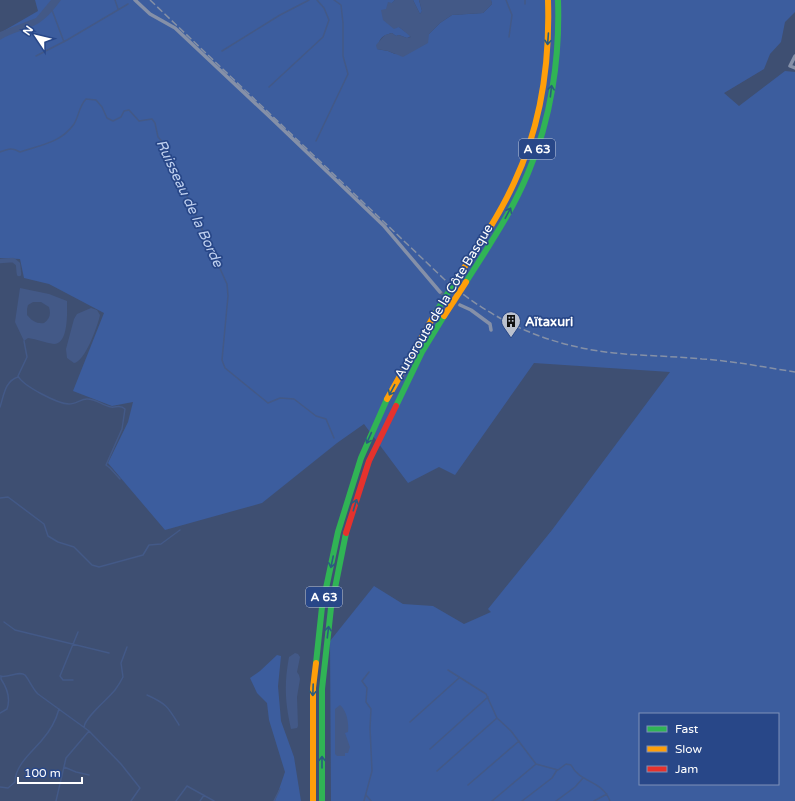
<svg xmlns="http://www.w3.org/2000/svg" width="795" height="801" viewBox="0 0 795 801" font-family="'Varela Round',sans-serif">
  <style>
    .green { fill: #3c5d9e; fill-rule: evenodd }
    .water { fill: #435987; fill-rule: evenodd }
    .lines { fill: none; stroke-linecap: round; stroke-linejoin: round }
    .stream { stroke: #435987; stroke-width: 1.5 }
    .canal { stroke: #435987; stroke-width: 4.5 }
    .street-tunnel { stroke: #5b6987; stroke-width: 3.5; stroke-dasharray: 3.5 2; stroke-linecap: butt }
    .street { stroke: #8590a8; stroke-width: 3.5 }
    .fast { stroke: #30b455; stroke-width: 6 }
    .slow { stroke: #ff9f0a; stroke-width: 6 }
    .jam { stroke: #e5322d; stroke-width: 6 }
    .rail { stroke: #8590a6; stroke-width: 1.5; stroke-dasharray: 7 3; stroke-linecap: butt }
    .fast-bridge { stroke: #30b455; stroke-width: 6 }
    .slow-bridge { stroke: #ff9f0a; stroke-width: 6 }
    .oneway { stroke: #2a5d7e }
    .labels { text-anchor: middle; stroke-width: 3.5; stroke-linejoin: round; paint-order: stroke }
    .shield { fill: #284788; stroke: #bec8db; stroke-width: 1 }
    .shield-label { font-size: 12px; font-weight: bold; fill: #fff }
    .street-label { font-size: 13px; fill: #fff; stroke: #284788 }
    .poi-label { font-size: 13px; font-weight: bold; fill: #fff; stroke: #284788; text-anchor: start }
    .water-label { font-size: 14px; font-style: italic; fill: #c0d1f0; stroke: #284788 }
  </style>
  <rect width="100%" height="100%" fill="#3e4f72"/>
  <path class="green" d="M35,0H395L392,3L399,27L411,36L407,38L399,35L396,36L392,33C380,36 380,39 377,49L388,51L395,54L429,34L440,23L452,15L483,13L492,4L491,0H795V12L785,22L781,42L770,54L764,69L724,93L739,106L785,71L795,72V801H331L330,641L374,586L403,604L433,606L464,624L491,612L488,609L552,530L670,372L534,363L455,475L439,467L408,483L364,424L337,443L262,503L165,530L108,463L128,422L133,402L112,406L73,391L104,313L49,284L24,278L20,259L0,258V33L38,11ZM640,714H778V784H640Z
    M413,0H419L422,11L420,14Z
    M277,655L281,656L278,686L281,721L294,757L301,801H275L285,772L269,720L267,703L257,693L250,678L260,671Z"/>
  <path class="water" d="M51,0H61C55,8 48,17 39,23C27,30 12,32 0,40V32L36,18Z
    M395,0H413L420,14L422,11L419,0H491L492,4L483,13L452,15L440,23L429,34L428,43L403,57L388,51L377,49L376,45L385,35L392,33L396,36L399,35L407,38L411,37L399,27L394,29L383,20L381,10L386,9L388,2L392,3Z
    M20,288L49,294L67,301C67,311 69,344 54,344C45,343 37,339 28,338L24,341L15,322ZM33,302H41L49,307C51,314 50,319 44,323C37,324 32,321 27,315V309L28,305Z
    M91,308L97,310L100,315C98,325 85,362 74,363L67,358L66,349L74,319L77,314Z
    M295,653L298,654L300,657L297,672L299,675L300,679L297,697L298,726L297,728L291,729C285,702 284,684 289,657Z
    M340,705C347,711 349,723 348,732L345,733L350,747L348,753H345V756H337L335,754V709Z"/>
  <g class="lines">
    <path class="stream" d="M115,0L118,9
      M506,0L512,15L509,37
      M525,0V4
      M52,10L64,42
      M222,51L280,15L309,0
      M36,56L67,40L128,4
      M269,87L323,37L329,20L324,8L317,0
      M316,141L348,74L343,56V23L341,5L334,0
      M0,152C8,149 12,147 20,152C40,145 61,143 74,124C79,116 79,106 86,99L96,100L102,107L107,118L113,121L121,117L124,111L129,110L139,121L152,119L155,123L158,137L166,146L172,170L181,183L227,284L228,296L222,360L225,368L268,403L280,398L294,399L316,416L326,419L334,438
      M24,341L27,357L18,376C23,386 58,404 69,404C76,404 81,399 87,399C96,399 102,405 111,407C116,408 120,404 125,409L122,429L106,465L110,468L120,479
      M0,407C4,395 5,381 18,377
      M0,498L8,497L44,524L48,536L58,542L74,547L92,565L99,567L143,555L149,545L161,544L180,530
      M4,622L15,630L109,653
      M448,670L486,694L497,718L511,731L536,764L558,770L566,764L571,765C580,783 602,780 610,801
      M0,676C7,679 19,670 25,675C30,681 32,688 38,694L89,731L121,764L140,788L131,801
      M73,680H63L60,676L78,632
      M147,695C167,704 168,707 179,725
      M0,713L7,709C11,698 7,688 1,679V677
      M410,722L459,678
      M84,727C85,717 108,699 115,690C118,686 121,681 123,677L121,663L127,647
      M430,749L488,697
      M64,767L76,772L89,775
      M437,771L497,718
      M468,785L519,741
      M0,787L8,788L15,782C15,765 33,751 42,740C50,731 56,720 59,709
      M366,795L371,801
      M56,801L66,758L89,731
      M176,801L187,786L214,801
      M200,801L204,795
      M274,801L280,789
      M364,801L372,771L370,728L371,709L366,702L367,688L362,681L369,672
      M492,801L536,764
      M522,801L552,778L557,770
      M556,801L575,787L583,778
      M594,801L607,794"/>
    <path class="canal" d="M0,261L13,260L18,264L19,274"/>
    <path class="street-tunnel" d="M440,292L460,305"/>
    <path class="street" d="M135,0L150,14L175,28L272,119L384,226L440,292
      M795,56L790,66L795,68
      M460,305L471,310L490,324L491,330"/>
    <path class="fast" d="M466,282C488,247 512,212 528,173C551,120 560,58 558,0
      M396,406L422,352L444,316
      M316,663L322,607L338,532L361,458L387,399
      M322,801V689L331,608L346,533"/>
    <path class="slow" d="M458,277C478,247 499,216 514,183C541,126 550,63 548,0
      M387,399L436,312
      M313,801V688L316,663"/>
    <path class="jam" d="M346,533L369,461L396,406"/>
    <path class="rail" d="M150,0L444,279C494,322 549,346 614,353C643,356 673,356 702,359C733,361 764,367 795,372"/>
    <path class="fast-bridge" d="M436,312L458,277"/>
    <path class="slow-bridge" d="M444,316L466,282"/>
  </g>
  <defs><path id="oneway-shaft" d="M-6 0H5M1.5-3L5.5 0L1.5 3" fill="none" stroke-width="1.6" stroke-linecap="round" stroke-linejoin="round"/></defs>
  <g class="oneway">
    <use href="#oneway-shaft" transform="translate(548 39) rotate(94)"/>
    <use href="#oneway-shaft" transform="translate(551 91) rotate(-83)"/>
    <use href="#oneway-shaft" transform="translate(508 213) rotate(-62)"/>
    <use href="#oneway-shaft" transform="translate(392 390) rotate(118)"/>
    <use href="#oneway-shaft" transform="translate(369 438) rotate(114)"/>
    <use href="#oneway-shaft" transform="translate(355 505) rotate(-73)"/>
    <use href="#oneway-shaft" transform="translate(332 562) rotate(102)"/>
    <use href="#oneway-shaft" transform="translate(328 632) rotate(-83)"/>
    <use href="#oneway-shaft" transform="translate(313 690) rotate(92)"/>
    <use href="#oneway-shaft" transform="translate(322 762) rotate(-90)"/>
  </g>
  <defs>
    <g id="building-pin" transform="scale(1)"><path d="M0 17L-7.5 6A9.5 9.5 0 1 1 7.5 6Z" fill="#bbc1ce" stroke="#284788"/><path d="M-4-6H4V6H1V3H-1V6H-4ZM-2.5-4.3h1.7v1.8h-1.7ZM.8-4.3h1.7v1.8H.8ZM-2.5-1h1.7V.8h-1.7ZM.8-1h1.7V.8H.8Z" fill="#111"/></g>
  </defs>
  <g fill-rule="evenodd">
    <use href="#building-pin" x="511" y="321"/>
  </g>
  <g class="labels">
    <g class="shield">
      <rect x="519" y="139" width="36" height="20" rx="3"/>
      <rect x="306" y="587" width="36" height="20" rx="3"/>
    </g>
    <g class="shield-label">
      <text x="537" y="153">A 63</text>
      <text x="324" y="601">A 63</text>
    </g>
    <g class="street-label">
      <text transform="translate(443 301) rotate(-59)" y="5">Autoroute de la Côte Basque</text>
    </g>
    <g class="poi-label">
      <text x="525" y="326">Aïtaxuri</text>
    </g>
    <g class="water-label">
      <text transform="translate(190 203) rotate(65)" y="5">Ruisseau de la Borde</text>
    </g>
  </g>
  <rect x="639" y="713" width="140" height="72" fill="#284788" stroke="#7e91b8"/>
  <rect x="647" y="726" width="20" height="6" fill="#30b455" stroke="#7e91b8"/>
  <text x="675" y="733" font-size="12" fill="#ffffff">Fast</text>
  <rect x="647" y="746" width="20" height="6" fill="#ff9f0a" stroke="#7e91b8"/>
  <text x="675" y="753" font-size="12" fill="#ffffff">Slow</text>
  <rect x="647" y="766" width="20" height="6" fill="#e5322d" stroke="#7e91b8"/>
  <text x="675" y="773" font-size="12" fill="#ffffff">Jam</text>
  <g transform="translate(36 36) rotate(305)" stroke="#284788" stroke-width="3" paint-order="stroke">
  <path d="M0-3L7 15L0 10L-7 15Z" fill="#ffffff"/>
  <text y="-6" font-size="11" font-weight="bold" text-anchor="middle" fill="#ffffff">N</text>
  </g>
  <path d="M18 777v6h64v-6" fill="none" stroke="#ffffff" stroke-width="2"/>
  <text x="24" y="777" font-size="12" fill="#ffffff" stroke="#284788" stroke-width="3" paint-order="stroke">100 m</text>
</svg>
